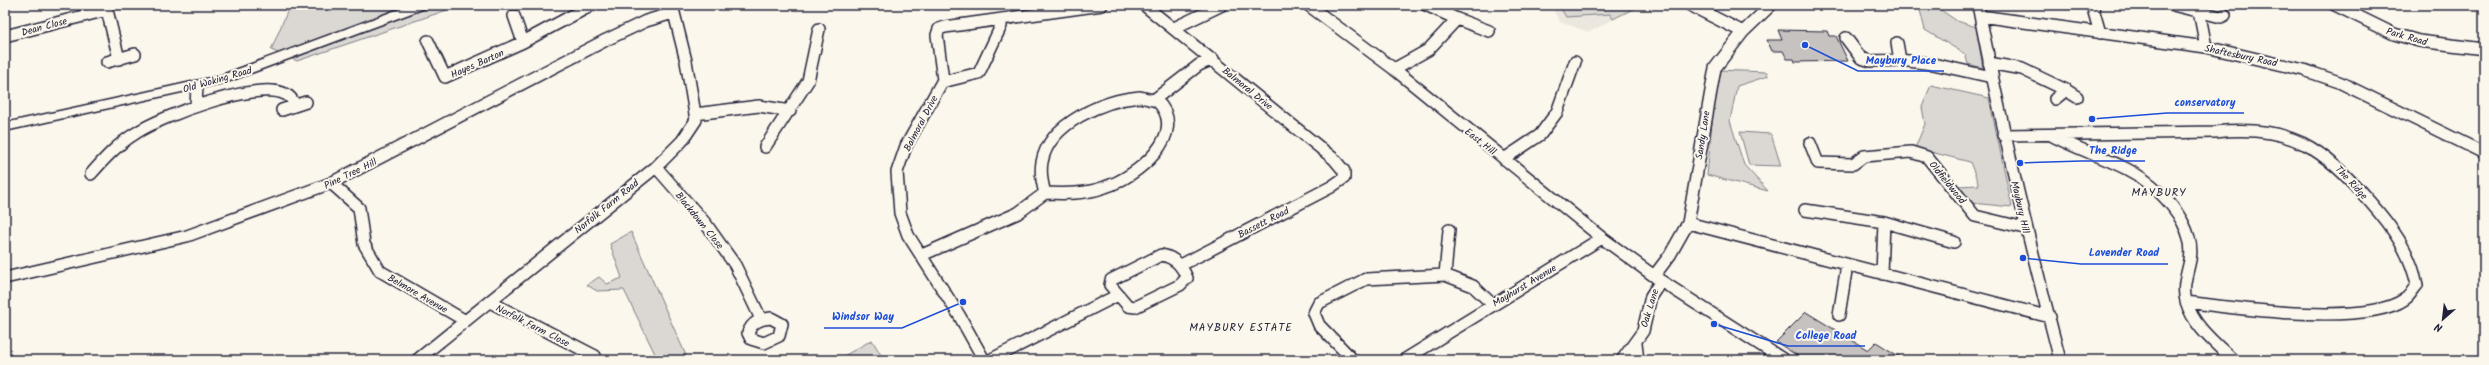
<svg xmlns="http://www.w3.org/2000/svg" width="2489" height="365" viewBox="0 0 2489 365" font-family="Kalam,sans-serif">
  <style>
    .built { fill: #ebe7df }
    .green { fill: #dbd8d3; stroke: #7e7d87 }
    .building { fill: #c6c2c0; stroke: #22223b }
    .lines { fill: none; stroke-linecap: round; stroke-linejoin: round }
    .minor-casing { stroke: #22223b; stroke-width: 14 }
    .major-casing { stroke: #22223b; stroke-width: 3 }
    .minor { stroke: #fbf7ec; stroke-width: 11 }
    .major { fill: #fbf7ec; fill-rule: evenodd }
    .labels { text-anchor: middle; stroke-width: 4; stroke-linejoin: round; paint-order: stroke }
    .street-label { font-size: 10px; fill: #22223b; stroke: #fbf7ec }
    .neighbourhood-label { font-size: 11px; letter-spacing: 1px; fill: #22223b; stroke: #fbf7ec }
    .leader { fill: none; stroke: #1d4ed8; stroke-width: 1.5 }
    .callout-dot { fill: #1d4ed8; stroke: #fbf7ec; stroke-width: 1.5 }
    .callout-label { font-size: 11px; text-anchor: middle; font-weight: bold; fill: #1d4ed8; stroke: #fbf7ec; stroke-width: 4; stroke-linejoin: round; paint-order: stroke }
  </style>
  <rect width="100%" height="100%" fill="#fbf7ec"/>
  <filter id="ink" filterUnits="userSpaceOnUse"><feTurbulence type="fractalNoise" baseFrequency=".025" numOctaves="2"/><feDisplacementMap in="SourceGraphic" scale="8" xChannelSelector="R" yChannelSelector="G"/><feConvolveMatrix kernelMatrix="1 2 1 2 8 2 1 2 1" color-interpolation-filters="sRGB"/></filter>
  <g filter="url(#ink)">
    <path class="built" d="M1550,5H1641L1589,32L1560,22Z"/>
    <path class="green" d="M290,5H462L297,61L271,50Z
      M1559,5H1641L1613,19L1610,14L1566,17Z
      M1919,6L1941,10L1957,21L1976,27L1983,68L1968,64L1965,54L1925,30Z
      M1717,70L1767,72L1768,76L1737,86L1730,121L1744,165L1768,191L1707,175Z
      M1931,85L1989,98L2012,207L1972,203L1958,186L1979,185L1970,162L1915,148L1925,124L1922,107Z
      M1740,132L1771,134L1781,166L1749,165Z
      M631,232L688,360H658L624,290L597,291L587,285L599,277L607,284L622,278L610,244Z
      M872,340L884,360H837Z"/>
    <path class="building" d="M1778,30L1827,31L1829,36H1836L1848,61L1795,62L1794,59H1787L1783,51H1772L1767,40H1782Z
      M1806,312L1868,350L1876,342L1905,360H1804L1776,342Z"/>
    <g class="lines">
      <g class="minor-casing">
        <path id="minor" d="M1144,5L1334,159L1344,171V178L1331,187L1181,265
          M1308,5L1394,69L1602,238L1661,281L1784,360
          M1426,5L1457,19
          M1690,5L1743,32
          M1978,5C2001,125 2029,242 2060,360
          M2092,5L2100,33
          M2173,5L2221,17L2225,15
          M2335,5L2394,34L2419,41L2484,49
          M2199,11L2206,47
          M514,16L523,42
          M1980,16L2206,47L2304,70L2339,82L2484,153
          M1174,28L1222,5
          M5,36L107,10L119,59
          M1846,38L1861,58L1871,61L1900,60L1933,64L1992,77
          M428,41L445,77L523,42L592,5
          M1897,43L1900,60
          M107,62L135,54
          M1989,63L2022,69L2066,90L2055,99
          M1394,69L1428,50L1457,19L1489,31
          M942,82L979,73L1001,26V19
          M2066,90L2077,97
          M1140,97L1157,101C1191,134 1135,178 1105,187C1086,194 1066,194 1045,193C1042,183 1040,173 1042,162C1049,123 1104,100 1140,97Z
          M1155,99L1199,65L1213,59
          M196,106L197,86
          M282,110L306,102
          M695,114L759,106L790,111
          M2004,135L2215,132C2290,124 2322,147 2370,202C2392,227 2410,251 2417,285C2413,289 2410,296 2405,299C2366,327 2234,308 2186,302
          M2051,135C2087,155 2128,162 2158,191C2176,208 2195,234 2190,260C2187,275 2182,286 2186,301C2193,326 2215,343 2233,360
          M1810,143L1818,163L1853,164L1864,156L1911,152L1927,157L1975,216L2025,228
          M765,147L808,81L819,29
          M1504,159L1540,135L1557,112L1575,62
          M656,167L706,224L735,265L761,319
          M91,174C105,158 118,144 136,133C162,116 257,80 285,94C290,96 293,100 295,105
          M331,183L359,208L364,244L380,271L464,320
          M1805,210L1884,222L1882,274
          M1884,222L1954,242
          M1688,223L2050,317
          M922,255L1018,213L1045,193
          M1161,255C1175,257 1182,266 1187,278L1180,285L1135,307L1128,306L1110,285L1111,280Z
          M1445,275L1449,230
          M1654,276L1670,255L1688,223L1715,68L1743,32L1771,5
          M5,278L187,236L331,183L606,40L646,21L673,13
          M490,302L595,356L597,360
          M1839,315L1847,265
          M771,318L782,324L779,336L764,343L751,339L748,333C752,322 760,319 771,318Z
          M1636,344L1638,360
          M417,360L656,167L682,141L696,120L686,61L672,5
          M984,360L959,315L908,235L900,213L897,172L906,146L943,80L937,35L939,29L945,27L1102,5
          M990,360L1118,295
          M1353,360L1319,325L1314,313L1319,303L1366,279L1445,275L1473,286L1492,304
          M1404,360L1602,238
          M1622,360L1643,331L1651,296L1661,281"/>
      </g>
      <g class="major-casing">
        <path id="major" d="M410,5H427L425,8L227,82L5,131V123L219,76Z"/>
      </g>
      <use href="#minor" class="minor"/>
      <use href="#major" class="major"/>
    </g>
  </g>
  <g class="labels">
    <g class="street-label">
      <text transform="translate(44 26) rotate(-15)" y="4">Dean Close</text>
      <text transform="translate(2407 36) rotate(16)" y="4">Park Road</text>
      <text transform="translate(2241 55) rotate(12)" y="4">Shaftesbury Road</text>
      <text transform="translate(477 63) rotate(-24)" y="4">Hayes Barton</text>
      <text transform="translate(217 79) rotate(-16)" y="4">Old Woking Road</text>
      <text transform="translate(1248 88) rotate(39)" y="4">Balmoral Drive</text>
      <text transform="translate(920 123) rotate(-62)" y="4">Balmoral Drive</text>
      <text transform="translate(1702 135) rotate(-81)" y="4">Sandy Lane</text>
      <text transform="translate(1481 141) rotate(38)" y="4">East Hill</text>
      <text transform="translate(350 173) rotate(-26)" y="4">Pine Tree Hill</text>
      <text transform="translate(1948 182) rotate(51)" y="4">Oldfieldwood</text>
      <text transform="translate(2352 182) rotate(47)" y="4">The Ridge</text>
      <text transform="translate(606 206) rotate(-39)" y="4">Norfolk Farm Road</text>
      <text transform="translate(2021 207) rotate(77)" y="4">Maybury Hill</text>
      <text transform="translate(700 220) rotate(51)" y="4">Blackdown Close</text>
      <text transform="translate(1263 222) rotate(-27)" y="4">Bassett Road</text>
      <text transform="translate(1524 285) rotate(-31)" y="4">Mayhurst Avenue</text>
      <text transform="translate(418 293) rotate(30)" y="4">Belmore Avenue</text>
      <text transform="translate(1649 308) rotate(-73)" y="4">Oak Lane</text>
      <text transform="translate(533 325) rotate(27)" y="4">Norfolk Farm Close</text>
    </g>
    <g class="neighbourhood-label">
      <text x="2159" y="196">MAYBURY</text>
      <text x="1241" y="331">MAYBURY ESTATE</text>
    </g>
  </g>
  <path class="leader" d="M1805 45L1858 71H1944M2092 119L2167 113H2244M2020 163L2081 161H2145M2023 258L2081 264H2168M963 302L902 328H824M1714 324L1788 346H1865"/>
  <g class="callout-dot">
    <circle cx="1805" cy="45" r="4"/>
    <circle cx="2092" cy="119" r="4"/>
    <circle cx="2020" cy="163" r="4"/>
    <circle cx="2023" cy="258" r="4"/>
    <circle cx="963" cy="302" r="4"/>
    <circle cx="1714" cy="324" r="4"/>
  </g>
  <g class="callout-label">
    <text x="1901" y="64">Maybury Place</text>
    <text x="2205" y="106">conservatory</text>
    <text x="2113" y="154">The Ridge</text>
    <text x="2124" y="256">Lavender Road</text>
    <text x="863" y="320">Windsor Way</text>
    <text x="1826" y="339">College Road</text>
  </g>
  <rect width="2489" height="365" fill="none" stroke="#fbf7ec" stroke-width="20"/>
  <rect x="10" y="10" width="2469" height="345" fill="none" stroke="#22223b" stroke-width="1.5" filter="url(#ink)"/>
  <g transform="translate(2443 319) rotate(208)" stroke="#fbf7ec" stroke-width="3" paint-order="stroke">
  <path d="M0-3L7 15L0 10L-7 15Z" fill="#22223b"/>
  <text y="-6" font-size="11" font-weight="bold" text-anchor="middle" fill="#22223b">N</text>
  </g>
</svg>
